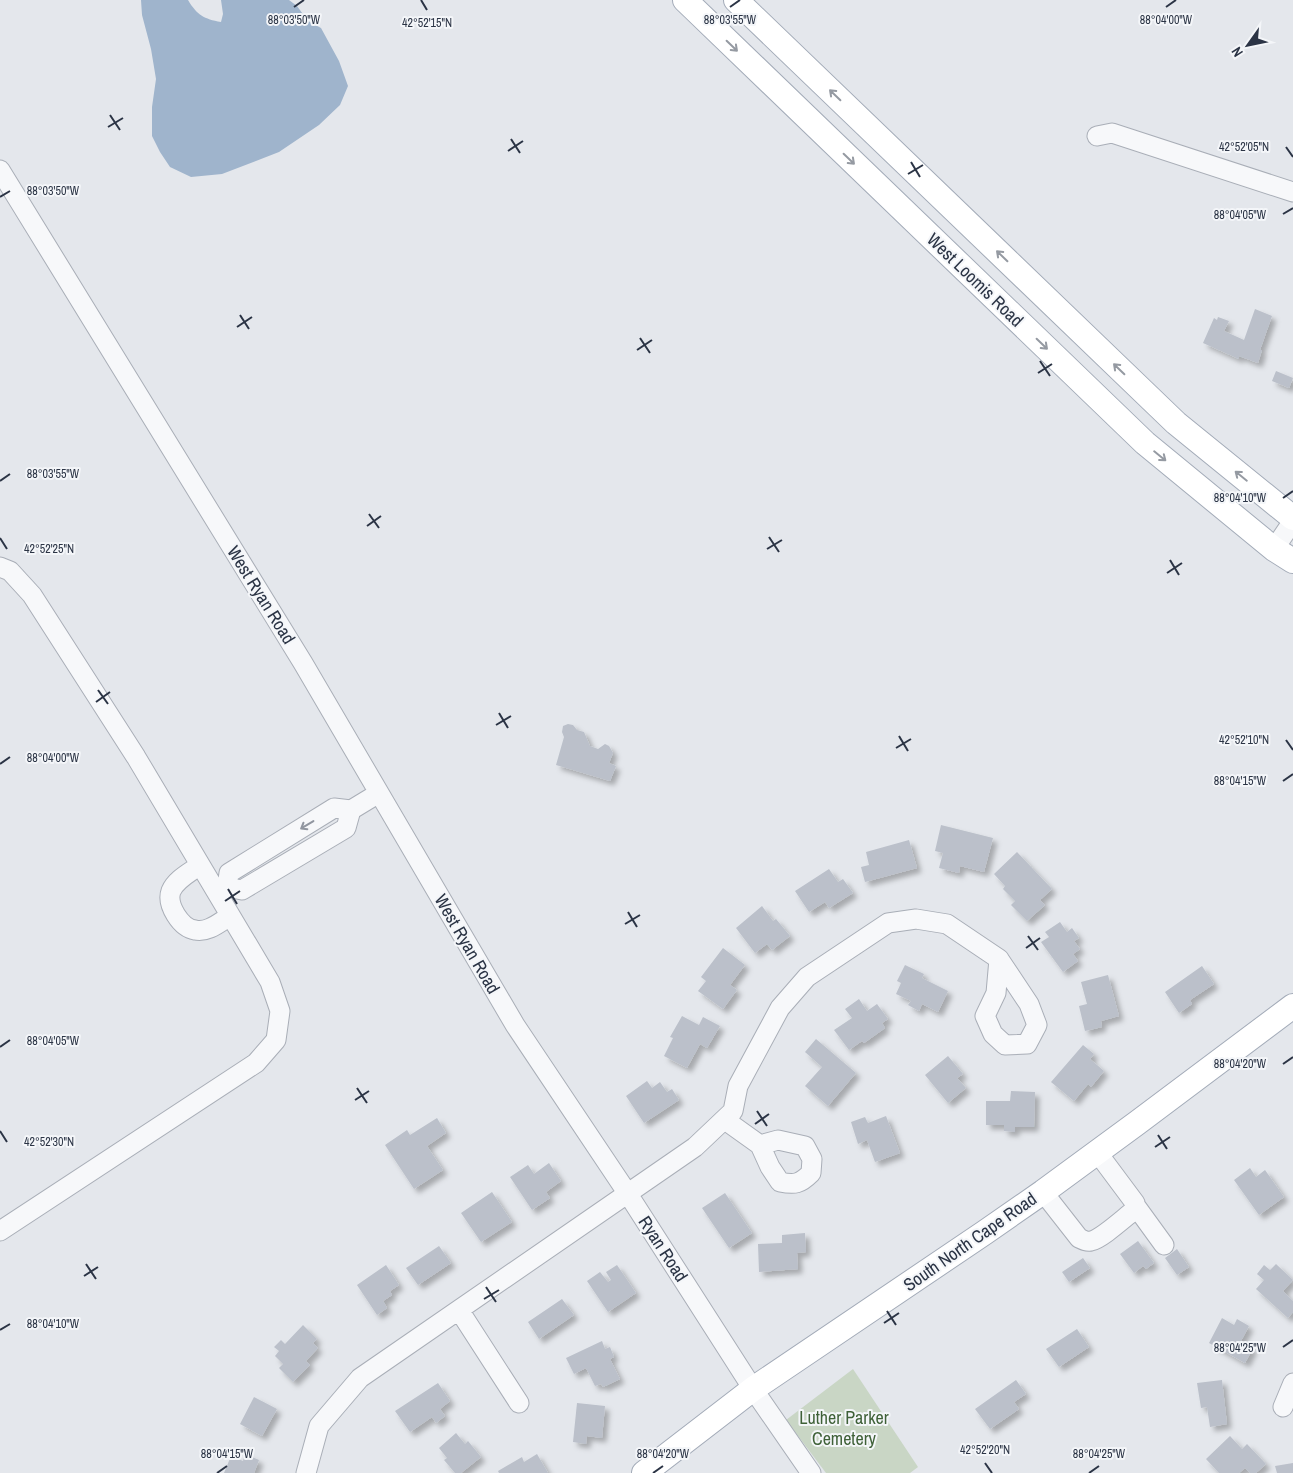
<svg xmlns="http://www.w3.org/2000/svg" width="1293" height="1473" viewBox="0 0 1293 1473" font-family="'Archivo Narrow',sans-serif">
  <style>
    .green { fill: #c9d6c5 }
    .water { fill: #9fb4cc }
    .building { fill: #bbc0ca; filter: url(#shadow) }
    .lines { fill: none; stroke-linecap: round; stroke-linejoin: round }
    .minor-casing { stroke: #a9aeb7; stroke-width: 21 }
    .major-casing { stroke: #a3abb8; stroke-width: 26 }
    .minor { stroke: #f7f8fa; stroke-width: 19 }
    .major { stroke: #fff; stroke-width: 24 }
    .oneway { stroke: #959aa2 }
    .oneway2 { stroke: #9196a0 }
    .ticks { fill: none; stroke: #2b3445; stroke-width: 2 }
    .labels { text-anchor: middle; stroke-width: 4; stroke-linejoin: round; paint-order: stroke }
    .street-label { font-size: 18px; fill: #2b3445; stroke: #f4f6f9 }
    .park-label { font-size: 18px; fill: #3f6138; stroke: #f4f6f9 }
    .ticks-label { font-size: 12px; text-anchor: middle; fill: #2b3445; stroke: #f4f6f9; stroke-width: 4; stroke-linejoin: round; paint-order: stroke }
  </style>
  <defs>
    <filter id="shadow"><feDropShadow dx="4.5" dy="4.5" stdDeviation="2.5" flood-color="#0004"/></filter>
  </defs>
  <rect width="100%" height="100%" fill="#e4e7ec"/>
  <path class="green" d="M853,1369L918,1467L910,1473H826L786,1420Z"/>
  <path class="water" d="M141,0H188C197,15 204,19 221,22L223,14L221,0H289L297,6L308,21L321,28L339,61L348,86L340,105L319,125L279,152L222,174L191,177L170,167L160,152L152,136V107L156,79L151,49L142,15Z"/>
  <path class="building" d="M1255,309L1272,316L1260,350H1262L1258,363L1239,356V359L1203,343L1214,318L1217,320L1218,317L1229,321L1224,331L1244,340Z
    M1276,371L1293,378L1289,388L1272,381Z
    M568,724L573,725L577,730L584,732L590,746L598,749L605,744L609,746L613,753L609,763L616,766L610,781L556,765L564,737L562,732L563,726Z
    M941,825L993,838L984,872L960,866L959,873L939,868L943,853L935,851Z
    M909,840L917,868L865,882L861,867L869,865L866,852Z
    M1017,852L1052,889L1040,900L1045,905L1027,921L1011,905L1015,901L1003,889L1005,886L994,874Z
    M829,869L838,882L843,879L853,893L829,908L825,902L809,912L795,891Z
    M762,906L773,921L776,919L790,936L772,950L767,944L755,953L736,928Z
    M1060,922L1067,932L1072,928L1079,938L1074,941L1080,949L1073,954L1078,961L1063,972L1041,942L1049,937L1045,932Z
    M723,948L745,965L730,985L737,990L723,1009L698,991L706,981L701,977Z
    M905,965L924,974L922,978L948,991L938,1012L922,1004L919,1011L908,1005L911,1001L896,994L901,983L897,981Z
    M1202,966L1214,984L1190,1000L1192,1004L1179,1013L1165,992Z
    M1108,975L1119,1016L1101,1021L1102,1027L1085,1031L1079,1006L1087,1004L1081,982Z
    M859,999L867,1011L877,1004L888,1019L882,1023L885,1028L864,1043L862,1041L849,1050L834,1030L852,1018L845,1009Z
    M682,1016L699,1025L703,1017L720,1026L707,1048L700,1044L687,1068L664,1056L673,1038L670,1037Z
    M816,1039L856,1073L828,1106L805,1086L822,1067L805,1052Z
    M1083,1045L1094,1054L1090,1059L1104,1071L1091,1087L1088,1084L1074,1101L1051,1082Z
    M948,1056L963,1074L957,1078L966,1088L948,1103L925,1075Z
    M647,1081L652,1088L660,1082L667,1092L672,1089L679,1100L644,1123L626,1096Z
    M1011,1091L1035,1092L1034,1127H1015V1132L1004,1131V1125H986V1101H1010Z
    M886,1116L900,1153L875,1162L867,1140L858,1144L851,1122L865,1117L868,1123Z
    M437,1118L446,1133L427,1146L443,1170L414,1189L385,1145L407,1130L410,1135Z
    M549,1163L561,1181L546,1192L550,1198L532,1210L510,1177L528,1165L534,1174Z
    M1250,1168L1256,1177L1265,1170L1284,1197L1259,1215L1234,1180Z
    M492,1192L512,1222L481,1242L461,1213Z
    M725,1193L752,1233L729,1248L702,1208Z
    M805,1233L806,1252L797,1253L798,1269L759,1272L758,1244L782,1243V1235Z
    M1138,1241L1154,1263L1146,1269L1143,1266L1134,1273L1120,1254Z
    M439,1246L451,1263L418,1285L406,1268Z
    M1177,1249L1189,1267L1177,1275L1165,1258Z
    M1083,1258L1090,1268L1069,1282L1062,1272Z
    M1276,1264L1293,1280L1283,1291L1293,1301V1312L1288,1318L1256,1289L1264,1280L1257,1274L1264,1265L1270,1270Z
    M386,1265L399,1285L390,1291L392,1295L383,1301L387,1308L377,1315L357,1285Z
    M617,1265L636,1293L608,1312L587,1281L600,1272L608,1282L611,1280L606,1272Z
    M562,1299L574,1315L539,1339L528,1322Z
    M1222,1318L1234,1325L1237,1319L1249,1326L1241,1341L1253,1348L1245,1363L1209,1343Z
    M303,1325L317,1339L313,1343L318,1348L306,1361L310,1365L293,1382L279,1368L283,1364L275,1356L279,1351L274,1347L281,1340L285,1344Z
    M1077,1329L1089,1347L1059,1367L1046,1349Z
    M602,1341L605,1349L610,1347L614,1357L610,1359L620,1379L603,1387L601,1384L595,1386L586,1368L574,1374L566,1358Z
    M1016,1380L1026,1394L1014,1402L1019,1409L990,1429L975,1409Z
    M1222,1380L1227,1424L1210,1427L1207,1407L1201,1408L1197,1383Z
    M438,1383L450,1401L440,1409L445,1416L436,1423L432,1417L410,1432L395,1411Z
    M254,1397L277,1409L262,1436L240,1424Z
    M577,1403L605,1406L602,1438L587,1436L586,1444L573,1442Z
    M456,1433L465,1444L468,1441L481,1457L461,1473H455L444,1460L447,1458L439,1448Z
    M1230,1436L1242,1449L1247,1444L1266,1464L1256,1473H1250L1245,1468L1239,1473H1219L1206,1459Z
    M245,1454L259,1460L254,1473H224L231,1456L243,1461Z
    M537,1454L548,1473H499L498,1471L522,1457L524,1462Z
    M1293,1463V1473H1277L1275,1466Z"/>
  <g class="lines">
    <g class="minor-casing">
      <path id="minor" d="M1097,136L1112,133L1293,192
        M0,170L303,663L515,1025L628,1194L753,1389L811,1473
        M1274,549L1293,521
        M0,567L10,571L32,595L136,757L270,982L280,1011L276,1040L256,1063L0,1231
        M351,810L346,828L242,890L227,887L229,873L334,808L351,810L379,793
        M200,865C191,872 176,879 171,891C166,905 181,928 195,930C208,933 220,922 230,916
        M725,1120L760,1145L770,1167L780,1182C795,1185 800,1184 811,1173L812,1159L805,1146L778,1140L760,1145
        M1043,1192L1079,1238C1083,1240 1087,1242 1091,1241C1101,1239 1123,1219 1132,1212L1134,1209L1135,1203L1097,1152
        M1135,1205L1164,1245
        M459,1310L519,1403
        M1283,1407L1293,1383
        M306,1473L319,1426L360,1378L695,1147L733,1111L738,1086L780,1008L807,977L888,923L916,919L947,924L999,959L996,993L985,1016L993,1034L1005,1045L1027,1044L1037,1025L1029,1004L999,959"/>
    </g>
    <g class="major-casing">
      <path id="major" d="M685,0L1145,443L1274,549L1293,561
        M736,0L1176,423L1293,518
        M644,1473L753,1389L984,1233L1043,1192L1137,1123L1293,1006"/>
    </g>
    <use href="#minor" class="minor"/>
    <use href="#major" class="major"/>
  </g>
  <defs><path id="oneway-shaft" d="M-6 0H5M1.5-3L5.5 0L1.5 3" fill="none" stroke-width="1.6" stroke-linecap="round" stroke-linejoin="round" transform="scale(1.25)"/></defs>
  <g class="oneway">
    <use href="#oneway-shaft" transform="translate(732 46) rotate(44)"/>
    <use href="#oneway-shaft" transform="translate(835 95) rotate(-136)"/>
    <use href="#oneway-shaft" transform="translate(849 159) rotate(44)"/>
    <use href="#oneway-shaft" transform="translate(1002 256) rotate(-136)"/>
    <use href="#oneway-shaft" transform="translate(1042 344) rotate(44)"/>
    <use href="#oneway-shaft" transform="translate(1119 369) rotate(-136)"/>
    <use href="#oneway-shaft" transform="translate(1160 456) rotate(39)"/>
    <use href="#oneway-shaft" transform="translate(1241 476) rotate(-141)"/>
  </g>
  <use class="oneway2" href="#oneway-shaft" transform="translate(307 825) rotate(149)"/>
  <path class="ticks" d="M421,0L427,10M294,7L304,0M730,7L740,0M1166,7L1176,0M110,115L120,130M108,127L123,118M511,139L520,153M1286,147L1293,157M508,151L523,141M911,162L920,177M908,174L923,165M0,197L10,191M1283,214L1293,208M240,315L249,329M237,327L252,317M640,338L650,353M637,350L652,340M1040,361L1050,376M1038,373L1052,364M0,481L10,474M1283,498L1293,491M369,514L379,528M367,526L381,516M769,537L779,552M0,538L7,549M767,549L782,540M1170,560L1179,575M1167,573L1182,563M98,690L108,704M96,702L110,692M499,713L508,728M496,725L511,716M899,736L908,751M1286,740L1293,750M896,748L911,739M0,764L10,757M1283,781L1293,774M228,889L237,904M225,901L240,891M628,912L637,927M625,924L640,915M1028,936L1038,950M1026,948L1040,938M0,1047L10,1040M1283,1064L1293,1057M357,1088L367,1103M355,1100L369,1091M757,1111L767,1126M755,1124L769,1114M0,1131L7,1142M1158,1135L1167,1149M1155,1147L1170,1137M86,1264L96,1279M84,1276L98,1267M486,1287L496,1302M484,1299L499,1290M887,1311L896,1325M884,1323L899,1313M0,1330L10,1324M1283,1347L1293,1340M985,1463L992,1473M217,1473L227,1466M653,1473L663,1466M1089,1473L1099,1466"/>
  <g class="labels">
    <g class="street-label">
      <text transform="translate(975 280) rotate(44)" y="6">West Loomis Road</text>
      <text transform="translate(261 595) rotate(58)" y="6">West Ryan Road</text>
      <text transform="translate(467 944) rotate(60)" y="6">West Ryan Road</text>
      <text transform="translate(970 1242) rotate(-35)" y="6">South North Cape Road</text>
      <text transform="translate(663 1249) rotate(57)" y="6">Ryan Road</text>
    </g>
    <g class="park-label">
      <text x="844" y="1424">Luther Parker<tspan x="844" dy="21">Cemetery</tspan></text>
    </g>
  </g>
  <g class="ticks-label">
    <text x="294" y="24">88°03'50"W</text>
    <text x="730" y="24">88°03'55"W</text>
    <text x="1166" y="24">88°04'00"W</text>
    <text x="427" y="27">42°52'15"N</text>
    <text x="1244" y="151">42°52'05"N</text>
    <text x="53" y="195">88°03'50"W</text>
    <text x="1240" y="219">88°04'05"W</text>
    <text x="53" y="478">88°03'55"W</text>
    <text x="1240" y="502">88°04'10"W</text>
    <text x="49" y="553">42°52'25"N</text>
    <text x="1244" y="744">42°52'10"N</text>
    <text x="53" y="762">88°04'00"W</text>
    <text x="1240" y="785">88°04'15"W</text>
    <text x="53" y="1045">88°04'05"W</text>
    <text x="1240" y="1068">88°04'20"W</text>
    <text x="49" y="1146">42°52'30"N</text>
    <text x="53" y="1328">88°04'10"W</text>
    <text x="1240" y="1352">88°04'25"W</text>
    <text x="985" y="1454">42°52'20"N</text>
    <text x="227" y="1458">88°04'15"W</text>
    <text x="663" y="1458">88°04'20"W</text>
    <text x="1099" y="1458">88°04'25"W</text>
  </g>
  <g transform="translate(1248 45) rotate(237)" stroke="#f4f6f9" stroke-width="4" paint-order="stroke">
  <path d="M0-4L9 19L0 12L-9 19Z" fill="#2b3445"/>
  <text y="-8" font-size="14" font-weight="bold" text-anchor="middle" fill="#2b3445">N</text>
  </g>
</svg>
